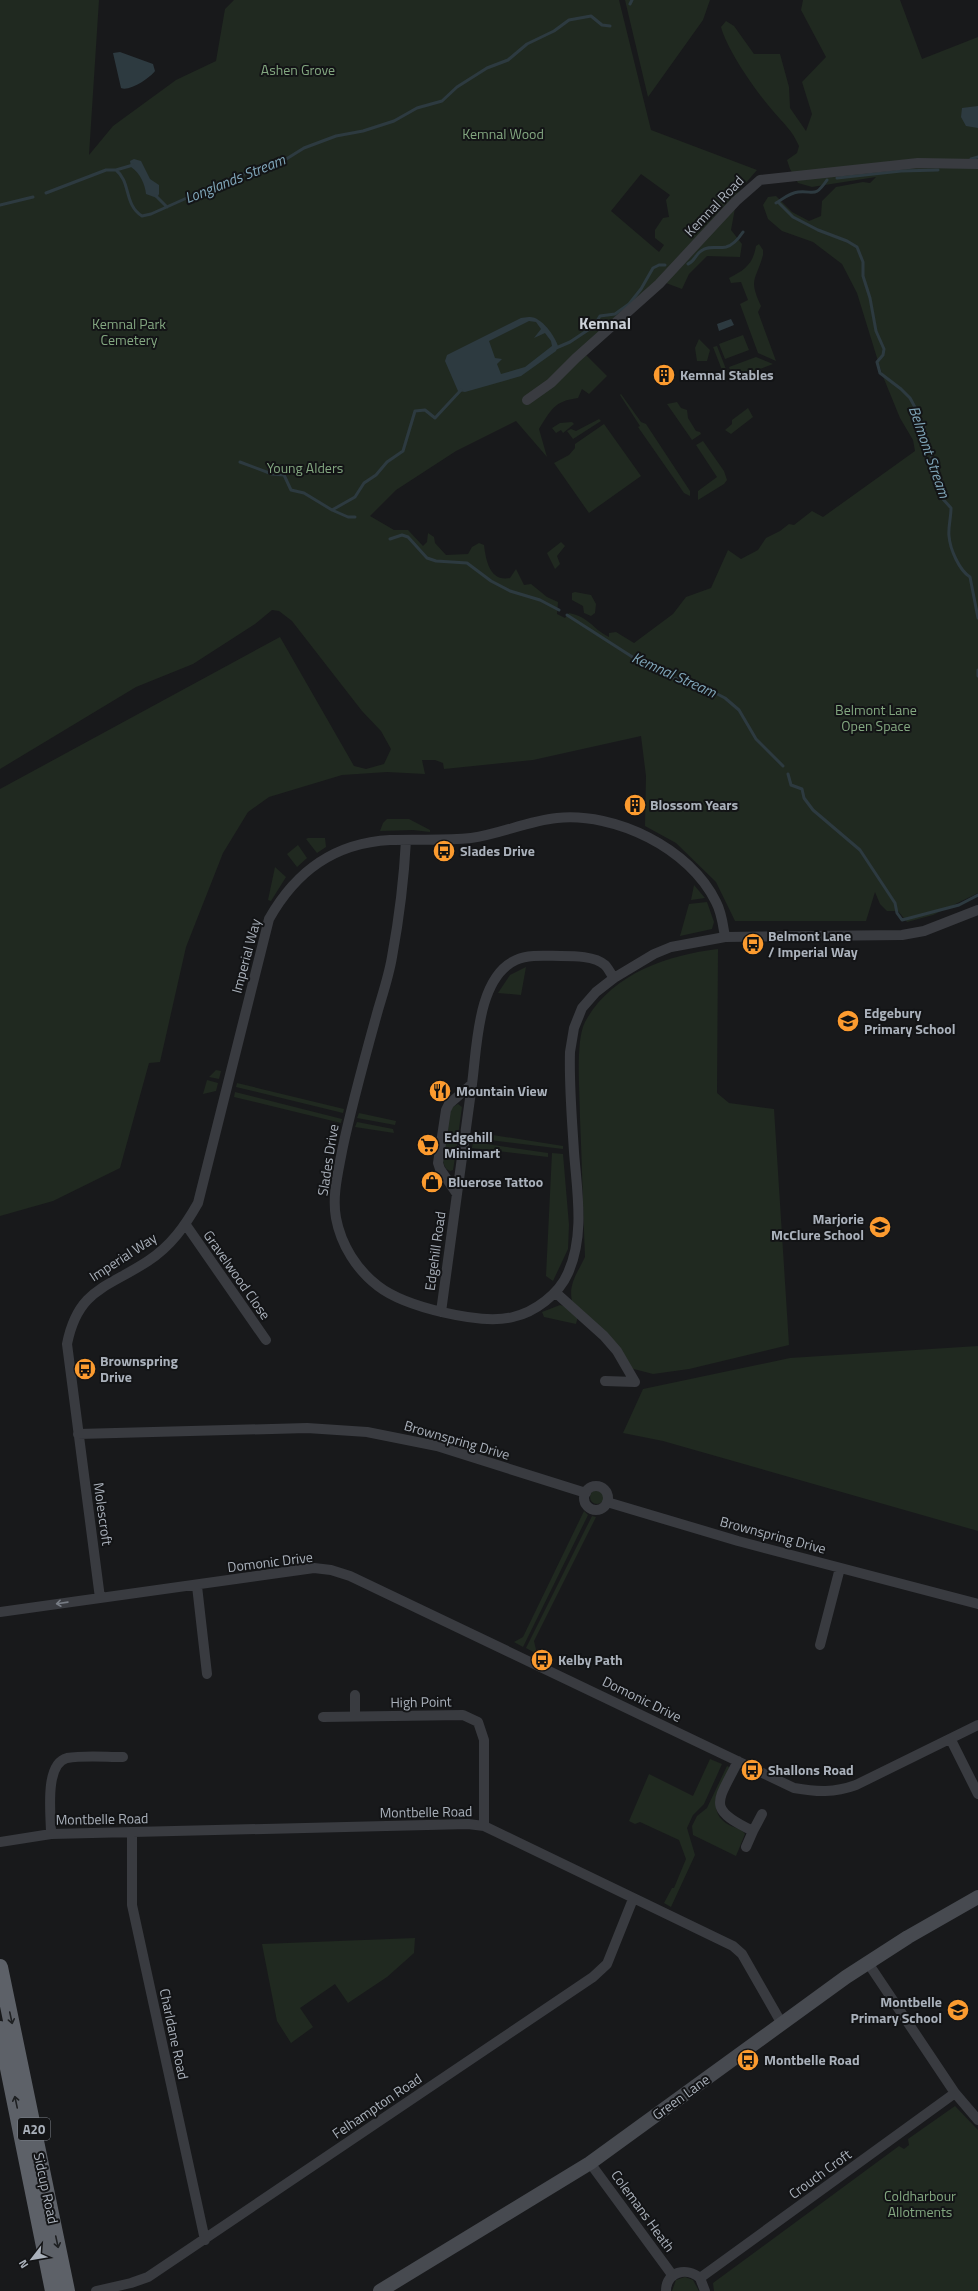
<svg xmlns="http://www.w3.org/2000/svg" width="978" height="2291" viewBox="0 0 978 2291" font-family="'Titillium Web',sans-serif">
  <style>
    .green { fill: #202920; fill-rule: evenodd }
    .water { fill: #2d3a40; fill-rule: evenodd }
    .lines { fill: none; stroke-linecap: round; stroke-linejoin: round }
    .stream { stroke: #2d3a40; stroke-width: 3 }
    .minor { stroke: #393b40; stroke-width: 10 }
    .secondary { stroke: #474a50; stroke-width: 14 }
    .trunk { stroke: #5d6168; stroke-width: 16 }
    .oneway { stroke: #777c84 }
    .oneway2 { stroke: #1e2022 }
    .labels { text-anchor: middle; stroke-width: 4; stroke-linejoin: round; paint-order: stroke }
    .shield { fill: #131416; stroke: #7d828a; stroke-width: 1 }
    .shield-label { font-size: 13px; font-weight: bold; fill: #aab1bb }
    .park-label { font-size: 14px; fill: #83a780; stroke: #131416 }
    .street-label { font-size: 14px; fill: #aab1bb; stroke: #131416 }
    .poi-label { font-size: 14px; font-weight: bold; fill: #aab1bb; stroke: #131416; text-anchor: start }
    .water-label { font-size: 15px; font-style: italic; fill: #7fa5b8; stroke: #131416 }
    .quarter-label { font-size: 16px; font-weight: bold; fill: #cbd0d7; stroke: #131416 }
  </style>
  <rect width="100%" height="100%" fill="#18191b"/>
  <path class="green" d="M0,0H99L89,155L113,126L176,80L216,61L225,9L234,0H619L651,130L757,170L738,192L731,230L742,244L740,257L707,256L689,274L682,289L658,280L586,355L607,376L589,394L582,389L578,398C554,401 551,410 539,429L547,457L516,421L456,451L396,490L370,516L394,530H408L423,546L427,542L428,533L434,537L435,543L446,555L468,554L472,547L479,543L484,545C486,561 490,582 510,578L516,569L524,585L531,584L547,597L558,602L557,614L565,618L569,613C591,618 591,628 609,637V633L616,632L634,643L673,614L686,597L711,588L728,550L741,559L758,550L766,538L780,531L789,524L794,525L812,511L823,517L915,451L913,440L900,418L882,374L857,293L842,264L813,242L782,231L768,219L763,205L768,197L776,196L792,212L809,221L821,216L822,201L836,187L863,182L870,183L876,177L812,187L798,183L790,169L787,160L797,153L799,146C792,130 784,124 773,111C757,93 727,50 721,27L726,21L734,26L754,54H780L789,87L790,108L806,131L812,114L802,82L826,57L801,10L803,0H900L922,59L978,37V893L933,915L907,922L898,911H887L880,904L875,892L866,921H735L716,882L676,843L645,826L646,776L641,736L533,760L444,769L443,763L435,760H422L425,774L387,772L342,775L269,797L248,812L223,853L186,947L160,1062L149,1063L120,1168L53,1201L0,1216V789L280,637L354,766L366,769L384,764L391,749L381,731L362,711L292,621L279,611L272,610L255,624L193,664L136,687L0,769ZM641,174L670,195L666,200L669,217L663,218L655,230V238L664,245L659,252L611,211Z
    M625,0H710L703,20L648,97Z
    M759,244L763,250V255C756,281 748,278 761,306L758,312L776,361L758,353L740,304L748,300L741,282L731,283L729,278C745,270 753,264 756,246Z
    M743,335L749,350L725,359L719,344Z
    M699,339L710,350L707,361H697L695,348Z
    M717,346L726,369L722,370L713,347Z
    M756,357L773,364L733,379L729,367Z
    M621,394L641,422L646,424L690,491V496L684,493L638,427L640,426L620,395Z
    M677,402L681,408L687,410L688,418L696,431L700,432L701,434L692,440L667,404Z
    M748,408L753,417L731,434L725,430L732,424V420Z
    M599,419L601,421L573,439L567,431L571,429L576,431Z
    M572,422L574,424L563,433L561,430L556,433L552,428L560,423Z
    M604,424L641,476L589,513L554,463L569,455L575,448V444Z
    M703,441L724,471L727,480L724,484L698,500V491L717,477L696,445Z
    M561,542L565,546L557,556L560,564L555,569L547,553Z
    M575,592L591,595L596,604L595,613L591,616L584,613L583,606L572,600V593Z
    M387,819H409L430,830V832L413,830L380,831L383,823Z
    M308,838H325L326,847L317,853L306,839Z
    M298,845L307,858L297,867L287,854Z
    M275,867L286,877L271,901L268,900Z
    M694,885L705,898L691,900Z
    M707,902L714,922L712,929L680,936L689,904Z
    M718,949L717,1093L729,1103L774,1109L789,1345L689,1369L653,1374L630,1368L572,1301C568,1284 578,1272 585,1257C583,1211 582,1164 580,1118C580,1095 575,1041 585,1022C611,974 667,955 718,949Z
    M526,967L521,995L498,993L510,975Z
    M216,1070L221,1071L219,1079L209,1077Z
    M207,1080L218,1083L216,1091L203,1094Z
    M237,1083L344,1109L343,1113L236,1087Z
    M235,1092L342,1119L341,1123L234,1097Z
    M458,1104L462,1107L458,1136L446,1134L451,1108Z
    M359,1113L396,1121L395,1125L357,1118Z
    M357,1122L393,1129L394,1133L355,1127Z
    M474,1132L563,1146V1149L473,1138Z
    M446,1137L458,1139L453,1170L450,1171C438,1166 445,1147 446,1137Z
    M473,1142L548,1153V1157L472,1148Z
    M552,1153L563,1154L569,1225L568,1249L553,1281L546,1276Z
    M560,1305L567,1307L578,1316L576,1324L544,1317L542,1312Z
    M978,1346V1531L663,1441L623,1433L643,1389L790,1358Z
    M590 1497a7 7 0 1 1 14 0a7 7 0 1 1-14 0Z
    M584,1511L588,1515L523,1647L514,1642L523,1637Z
    M592,1516L596,1517L534,1641L537,1654L526,1648Z
    M710,1759L722,1764L704,1804L693,1815L687,1828L695,1855L671,1907L664,1903L672,1888H674L686,1859L679,1840L640,1822L635,1824L629,1821L649,1774L693,1796Z
    M727,1766L731,1768C722,1787 704,1811 729,1825C735,1828 742,1829 745,1834L736,1856L693,1835L692,1826L697,1816L707,1808Z
    M415,1938L414,1953L387,1977L348,2003L335,1984L300,2008L313,2027L291,2043L277,2021L262,1944Z
    M955,2106L978,2130V2291H714L713,2283L899,2146L904,2149L909,2145L908,2139Z
    M685,2277L693,2280L699,2291H672L676,2280Z"/>
  <path class="water" d="M120,52L153,64L155,71C150,78 129,92 121,88L113,53Z
    M978,106V128L966,126L961,117L962,108Z
    M134,159L141,161L150,179L159,185V194L157,198L146,194C145,184 140,173 131,167L130,161Z
    M529,317C541,316 555,336 558,346L556,351L521,376L465,392L458,391L445,361L447,355L521,318ZM529,321L536,322L541,329L534,338L545,333L551,341L552,346L525,367L501,374L497,364L502,359L495,358L489,341Z
    M731,319L734,325L719,331L717,324Z"/>
  <g class="lines">
    <path class="stream" d="M630,4L632,0
      M971,159L978,157
      M116,170L133,165
      M837,178L901,171L938,170
      M46,193L106,170H116C131,182 124,205 142,216L151,214L236,176L275,166L304,148L336,136L363,131L394,121L417,108L442,101L457,87L487,68L508,60L527,44L554,31L569,20L591,16L602,25L610,26
      M156,196L167,207
      M778,202L793,217L818,230L847,241L857,247L863,262V276L870,298L876,331L884,349L883,355L877,362L880,373L901,389L910,398L917,411L924,427L928,448L942,482V498L951,508C951,518 948,527 949,536C950,549 959,570 970,577L978,618
      M776,203C783,199 789,193 798,192C814,190 814,199 827,180
      M0,205L33,197
      M688,264C695,261 695,255 701,251C709,245 717,249 726,247C734,245 739,238 743,232
      M556,348L570,342L594,326L600,316L615,314L629,304L641,289L653,268L659,265H665
      M240,462L272,474L284,475L291,490L304,493L332,510L355,497L364,483L376,475L387,462L403,451L415,411L425,410L435,418L461,390
      M332,510L348,517H355
      M390,539L402,535L408,537L427,558L436,561L467,563L491,581L510,591L540,600L559,610
      M567,615L634,658L654,666L673,678L694,682L725,698L739,710L756,739L783,766
      M978,670V676
      M788,774L791,785L802,789L804,798L813,810L860,850L895,903L897,913L902,920L959,905L978,895"/>
    <path class="minor" d="M527,400L551,383L576,358L659,284L736,201L760,180L918,163L978,164
      M406,840C404,879 399,919 392,957C389,975 383,993 378,1010C365,1057 352,1103 342,1151C338,1173 332,1196 336,1218C341,1245 357,1270 378,1286C405,1307 480,1325 513,1317C535,1312 559,1294 568,1273C585,1235 577,1192 574,1152C572,1119 569,1086 570,1052L574,1028L582,1008L596,992L614,978L654,954L671,947L725,937L902,935L924,931L978,910
      M472,1084C477,1048 477,977 516,960C529,954 547,956 561,956C574,956 595,956 605,965C608,968 611,974 614,978
      M472,1084L457,1194L440,1169L438,1163L446,1110L449,1104Z
      M186,1225L266,1340
      M555,1292L604,1336L617,1351L635,1382
      M441,1312L457,1194
      M605,1381L635,1382
      M78,1434L307,1428L367,1432L437,1446L586,1493
      M584 1498a12 12 0 1 1 24 0a12 12 0 1 1-24 0Z
      M607,1502L738,1541L978,1604
      M197,1586L207,1674
      M100,1598L67,1344C78,1289 107,1288 148,1261C171,1246 185,1226 198,1203L269,919C296,871 334,843 390,840C417,839 444,841 471,838C501,834 527,821 557,818C615,812 690,848 716,902C722,913 723,926 725,937
      M0,1612L314,1568L331,1570L350,1576L794,1788C817,1792 834,1793 856,1785L978,1725
      M820,1645L840,1568
      M355,1695V1717
      M323,1717L463,1715L478,1722L484,1740V1826
      M951,1740L978,1794
      M738,1761C718,1802 705,1808 753,1831L746,1847
      M753,1831L762,1814
      M132,1832V1905L205,2240
      M51,1834C51,1815 44,1764 67,1758C84,1755 105,1757 123,1757
      M0,1842L51,1834L468,1824L484,1826L733,1946L742,1954L782,2024
      M868,1963L955,2093L978,2120
      M590,2163L673,2276
      M700,2278L955,2093
      M96,2291L131,2283L148,2277L593,1977L607,1964L633,1899
      M666,2291C666,2271 687,2267 700,2278L705,2291"/>
    <path class="secondary" d="M380,2291L590,2163L846,1977L908,1937L978,1897"/>
    <path class="trunk" d="M0,1967L67,2291
      M0,2029L53,2291"/>
  </g>
  <defs><path id="oneway-shaft" d="M-6 0H5M1.5-3L5.5 0L1.5 3" fill="none" stroke-width="1.6" stroke-linecap="round" stroke-linejoin="round"/></defs>
  <use class="oneway" href="#oneway-shaft" transform="translate(62 1603) rotate(172)"/>
  <g class="oneway2">
    <use href="#oneway-shaft" transform="translate(11 2018) rotate(78)"/>
    <use href="#oneway-shaft" transform="translate(16 2102) rotate(-102)"/>
    <use href="#oneway-shaft" transform="translate(57 2242) rotate(78)"/>
  </g>
  <defs>
    <g id="building-disc" transform="scale(1.15)"><circle r="9.5" fill="#fc9b2f" stroke="#131416"/><path d="M-4-6H4V6H1V3H-1V6H-4ZM-2.5-4.3h1.7v1.8h-1.7ZM.8-4.3h1.7v1.8H.8ZM-2.5-1h1.7V.8h-1.7ZM.8-1h1.7V.8H.8Z" fill="#111"/></g>
    <g id="bus-disc" transform="scale(1.15)"><circle r="9.5" fill="#fc9b2f" stroke="#131416"/><path d="M-5-6H5V4H4V6H2V4H-2V6H-4V4H-5ZM-3.5-4V0h7V-4ZM-3.5 1.2v1.5H-2V1.2ZM2 1.2v1.5H3.5V1.2Z" fill="#111"/></g>
    <g id="school-disc" transform="scale(1.15)"><circle r="9.5" fill="#fc9b2f" stroke="#131416"/><path d="M0-5L7-2L0 1L-7-2ZM-4 1L0 2.5L4 1V4Q0 6-4 4Z" fill="#111"/></g>
    <g id="restaurant-disc" transform="scale(1.15)"><circle r="9.5" fill="#fc9b2f" stroke="#131416"/><path d="M-5-6h1v4h1v-4h1v4h1v-4h1v5L-1.5 .5V6h-2V.5L-5-1ZM5-6V6H3V1.5H1.5Q1.5-4 5-6Z" fill="#111"/></g>
    <g id="supermarket-disc" transform="scale(1.15)"><circle r="9.5" fill="#fc9b2f" stroke="#131416"/><path d="M-6-5.5h2.5l.6 2H6L4.5 2H-2.5L-4.4-4H-6ZM-1.5 3.2a1.3 1.3 0 1 0 .1 0ZM3 3.2a1.3 1.3 0 1 0 .1 0Z" fill="#111"/></g>
    <g id="shop-disc" transform="scale(1.15)"><circle r="9.5" fill="#fc9b2f" stroke="#131416"/><path d="M-5-2.5h2.3a2.7 3.5 0 0 1 5.4 0H5L5.5 6h-11ZM-1.5-2.5h3a1.5 2.3 0 0 0-3 0Z" fill="#111"/></g>
  </defs>
  <g fill-rule="evenodd">
    <use href="#building-disc" x="664" y="375"/>
    <use href="#building-disc" x="635" y="805"/>
    <use href="#bus-disc" x="444" y="851"/>
    <use href="#bus-disc" x="753" y="944"/>
    <use href="#school-disc" x="848" y="1021"/>
    <use href="#restaurant-disc" x="440" y="1091"/>
    <use href="#supermarket-disc" x="428" y="1145"/>
    <use href="#shop-disc" x="432" y="1182"/>
    <use href="#school-disc" x="880" y="1227"/>
    <use href="#bus-disc" x="85" y="1369"/>
    <use href="#bus-disc" x="542" y="1660"/>
    <use href="#bus-disc" x="752" y="1770"/>
    <use href="#school-disc" x="958" y="2010"/>
    <use href="#bus-disc" x="748" y="2060"/>
  </g>
  <g class="labels">
    <rect class="shield" x="18" y="2118" width="32" height="22" rx="3"/>
    <g class="shield-label">
      <text x="34" y="2134">A20</text>
    </g>
    <g class="park-label">
      <text x="298" y="75">Ashen Grove</text>
      <text x="503" y="139">Kemnal Wood</text>
      <text x="129" y="329">Kemnal Park<tspan x="129" dy="16">Cemetery</tspan></text>
      <text x="305" y="473">Young Alders</text>
      <text x="876" y="715">Belmont Lane<tspan x="876" dy="16">Open Space</tspan></text>
      <text x="920" y="2201">Coldharbour<tspan x="920" dy="16">Allotments</tspan></text>
    </g>
    <g class="street-label">
      <text transform="translate(714 206) rotate(-46)" y="5">Kemnal Road</text>
      <text transform="translate(246 956) rotate(-75)" y="5">Imperial Way</text>
      <text transform="translate(328 1160) rotate(-81)" y="5">Slades Drive</text>
      <text transform="translate(435 1251) rotate(-82)" y="5">Edgehill Road</text>
      <text transform="translate(123 1257) rotate(-33)" y="5">Imperial Way</text>
      <text transform="translate(237 1275) rotate(55)" y="5">Gravelwood Close</text>
      <text transform="translate(457 1440) rotate(16)" y="5">Brownspring Drive</text>
      <text transform="translate(103 1514) rotate(82)" y="5">Molescroft</text>
      <text transform="translate(773 1535) rotate(15)" y="5">Brownspring Drive</text>
      <text transform="translate(270 1562) rotate(-7)" y="5">Domonic Drive</text>
      <text transform="translate(642 1699) rotate(26)" y="5">Domonic Drive</text>
      <text transform="translate(421 1702) rotate(-1)" y="5">High Point</text>
      <text transform="translate(426 1812) rotate(-1)" y="5">Montbelle Road</text>
      <text transform="translate(102 1819) rotate(-1)" y="5">Montbelle Road</text>
      <text transform="translate(174 2034) rotate(78)" y="5">Charldane Road</text>
      <text transform="translate(681 2097) rotate(-36)" y="5">Green Lane</text>
      <text transform="translate(377 2106) rotate(-34)" y="5">Felhampton Road</text>
      <text transform="translate(820 2174) rotate(-36)" y="5">Crouch Croft</text>
      <text transform="translate(46 2188) rotate(78)" y="5">Sidcup Road</text>
      <text transform="translate(643 2211) rotate(54)" y="5">Colemans Heath</text>
    </g>
    <g class="poi-label">
      <text x="680" y="380">Kemnal Stables</text>
      <text x="650" y="810">Blossom Years</text>
      <text x="460" y="856">Slades Drive</text>
      <text x="768" y="941">Belmont Lane<tspan x="768" dy="16">/ Imperial Way</tspan></text>
      <text x="864" y="1018">Edgebury<tspan x="864" dy="16">Primary School</tspan></text>
      <text x="456" y="1096">Mountain View</text>
      <text x="444" y="1142">Edgehill<tspan x="444" dy="16">Minimart</tspan></text>
      <text x="448" y="1187">Bluerose Tattoo</text>
      <text x="864" y="1224" text-anchor="end">Marjorie<tspan x="864" dy="16">McClure School</tspan></text>
      <text x="100" y="1366">Brownspring<tspan x="100" dy="16">Drive</tspan></text>
      <text x="558" y="1665">Kelby Path</text>
      <text x="768" y="1775">Shallons Road</text>
      <text x="942" y="2007" text-anchor="end">Montbelle<tspan x="942" dy="16">Primary School</tspan></text>
      <text x="764" y="2065">Montbelle Road</text>
    </g>
    <g class="water-label">
      <text transform="translate(235 179) rotate(-22)" y="5">Longlands Stream</text>
      <text transform="translate(929 452) rotate(71)" y="5">Belmont Stream</text>
      <text transform="translate(674 675) rotate(24)" y="5">Kemnal Stream</text>
    </g>
    <g class="quarter-label">
      <text x="605" y="329">Kemnal</text>
    </g>
  </g>
  <g transform="translate(32 2259) rotate(239)" stroke="#131416" stroke-width="3" paint-order="stroke">
  <path d="M0-3L7 15L0 10L-7 15Z" fill="#aab1bb"/>
  <text y="-6" font-size="11" font-weight="bold" text-anchor="middle" fill="#aab1bb">N</text>
  </g>
</svg>
